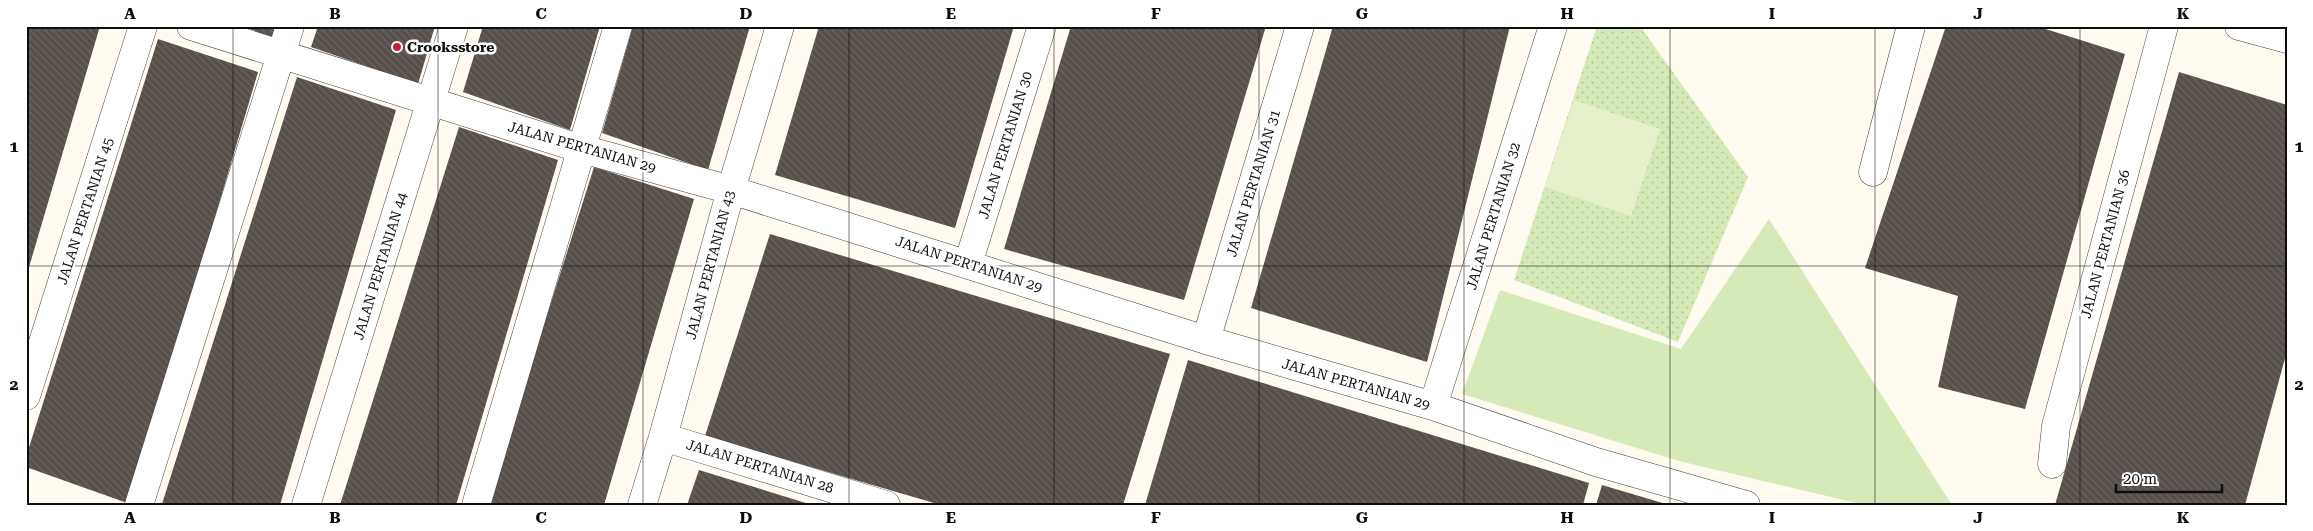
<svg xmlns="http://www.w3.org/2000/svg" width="2313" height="531" viewBox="0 0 2313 531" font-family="'Roboto Serif',serif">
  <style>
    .grass { fill: #d6eab8 }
    .park { fill: url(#park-dots) }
    .pitch { fill: #e6f1ca }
    .building { fill: url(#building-back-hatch) }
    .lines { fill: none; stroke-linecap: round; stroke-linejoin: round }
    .minor-casing { stroke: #414141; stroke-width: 29 }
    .minor { stroke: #fff; stroke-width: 28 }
    .grid { fill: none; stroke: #0e0e0e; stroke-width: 1; stroke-opacity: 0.55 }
    .poi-dot { fill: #c12335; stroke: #fff; stroke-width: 2 }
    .labels { text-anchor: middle; stroke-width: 5; stroke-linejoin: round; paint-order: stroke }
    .poi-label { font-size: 14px; font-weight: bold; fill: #0e0e0e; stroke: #fff; text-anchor: start }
    .street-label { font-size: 14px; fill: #0e0e0e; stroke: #fff }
    .neatline { fill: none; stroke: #0e0e0e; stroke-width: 2 }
    .grid-label { font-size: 16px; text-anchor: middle; font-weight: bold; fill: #0e0e0e }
  </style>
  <defs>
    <pattern id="park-dots" width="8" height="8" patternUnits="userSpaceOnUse" patternTransform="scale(1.25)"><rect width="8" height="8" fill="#d6eab8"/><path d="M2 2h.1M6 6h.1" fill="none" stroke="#b6c89d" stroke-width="1.8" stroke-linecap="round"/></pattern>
    <pattern id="building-back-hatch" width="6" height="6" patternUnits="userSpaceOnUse" patternTransform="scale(1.25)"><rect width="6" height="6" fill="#574f4a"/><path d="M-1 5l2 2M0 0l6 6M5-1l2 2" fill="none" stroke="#6a6460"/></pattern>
  </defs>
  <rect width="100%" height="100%" fill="#fffbf0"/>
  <path class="grass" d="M1769,219L1952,505H1865L1679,461L1462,394L1500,290L1681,349Z"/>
  <path class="park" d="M1597,26H1640L1748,177L1678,342L1514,280Z"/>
  <path class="pitch" d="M1574,100L1660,129L1631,216L1545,187Z"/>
  <path class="building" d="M26,26H100L27,274H26Z
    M242,26H278L274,38Z
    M318,26H435L418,84L311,47Z
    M483,26H600L570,130L463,92Z
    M633,26H750L708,170L602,133Z
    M819,26H1014L955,228L775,175Z
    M1071,26H1266L1184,300L1004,249Z
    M1333,26H1510L1427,362L1251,308Z
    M1946,26H2036L2125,54L2025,409L1938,387L1958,296L1865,268Z
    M158,39L258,72L130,504L26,467V457Z
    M2179,72L2287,105V351L2245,505H2055Z
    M297,77L396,110L280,505H164L162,504Z
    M459,127L558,160L456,505H340Z
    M594,167L694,199L604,505H487Z
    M770,234L1170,354L1123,505H941L705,436Z
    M1188,360L1589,483L1583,505H1145Z
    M699,470L809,504L808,505H687Z
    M1602,485L1666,504V505H1596Z"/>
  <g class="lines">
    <g class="minor-casing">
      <path id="minor" d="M191,26L582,149L731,190L1206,340L1433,406L1596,462L1746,505
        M2239,26L2287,39
        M1873,172L1911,26
        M968,264L1042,26
        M1206,340L1300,26
        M26,396L143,26
        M1433,406L1553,26
        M663,437L886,505
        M2052,464L2056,426L2164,26
        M139,505L290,26
        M306,505L454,26
        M476,505L618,26
        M642,505L663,437L731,190L780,26"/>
    </g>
    <use href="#minor" class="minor"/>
  </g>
  <path class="grid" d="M233,26V505M438,26V505M643,26V505M849,26V505M1054,26V505M1259,26V505M1464,26V505M1670,26V505M1875,26V505M2080,26V505M26,266H2287"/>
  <circle class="poi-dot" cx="397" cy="47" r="5"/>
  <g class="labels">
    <g class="poi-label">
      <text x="407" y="52">Crooksstore</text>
    </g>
    <g class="street-label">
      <text transform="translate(1005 145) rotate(-73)" y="5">JALAN PERTANIAN 30</text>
      <text transform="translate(582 147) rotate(16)" y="5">JALAN PERTANIAN 29</text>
      <text transform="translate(1253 183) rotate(-73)" y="5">JALAN PERTANIAN 31</text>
      <text transform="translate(85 211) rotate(-72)" y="5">JALAN PERTANIAN 45</text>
      <text transform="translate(1493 216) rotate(-73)" y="5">JALAN PERTANIAN 32</text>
      <text transform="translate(2105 244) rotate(-75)" y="5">JALAN PERTANIAN 36</text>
      <text transform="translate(969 264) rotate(18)" y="5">JALAN PERTANIAN 29</text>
      <text transform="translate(710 265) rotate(-75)" y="5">JALAN PERTANIAN 43</text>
      <text transform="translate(380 266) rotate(-73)" y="5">JALAN PERTANIAN 44</text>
      <text transform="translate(1356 384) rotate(16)" y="5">JALAN PERTANIAN 29</text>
      <text transform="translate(760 466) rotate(17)" y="5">JALAN PERTANIAN 28</text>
    </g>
  </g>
  <rect width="2313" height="531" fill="none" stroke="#ffffff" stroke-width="55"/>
  <path d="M2116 484v8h106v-8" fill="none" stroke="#0e0e0e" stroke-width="2.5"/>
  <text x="2123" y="484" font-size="15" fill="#0e0e0e" stroke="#ffffff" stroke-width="4" paint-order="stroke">20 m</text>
  <rect x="28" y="28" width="2258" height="476" class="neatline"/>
  <g class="grid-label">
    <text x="130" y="19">A</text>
    <text x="335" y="19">B</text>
    <text x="541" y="19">C</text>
    <text x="746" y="19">D</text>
    <text x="951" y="19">E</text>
    <text x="1156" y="19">F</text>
    <text x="1362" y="19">G</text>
    <text x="1567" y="19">H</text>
    <text x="1772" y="19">I</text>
    <text x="1978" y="19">J</text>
    <text x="2183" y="19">K</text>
    <text x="14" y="152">1</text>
    <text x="2299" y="152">1</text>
    <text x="14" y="390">2</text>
    <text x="2299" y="390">2</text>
    <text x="130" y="523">A</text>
    <text x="335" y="523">B</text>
    <text x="541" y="523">C</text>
    <text x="746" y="523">D</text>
    <text x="951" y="523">E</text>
    <text x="1156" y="523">F</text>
    <text x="1362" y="523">G</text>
    <text x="1567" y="523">H</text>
    <text x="1772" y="523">I</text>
    <text x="1978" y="523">J</text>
    <text x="2183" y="523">K</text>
  </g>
</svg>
